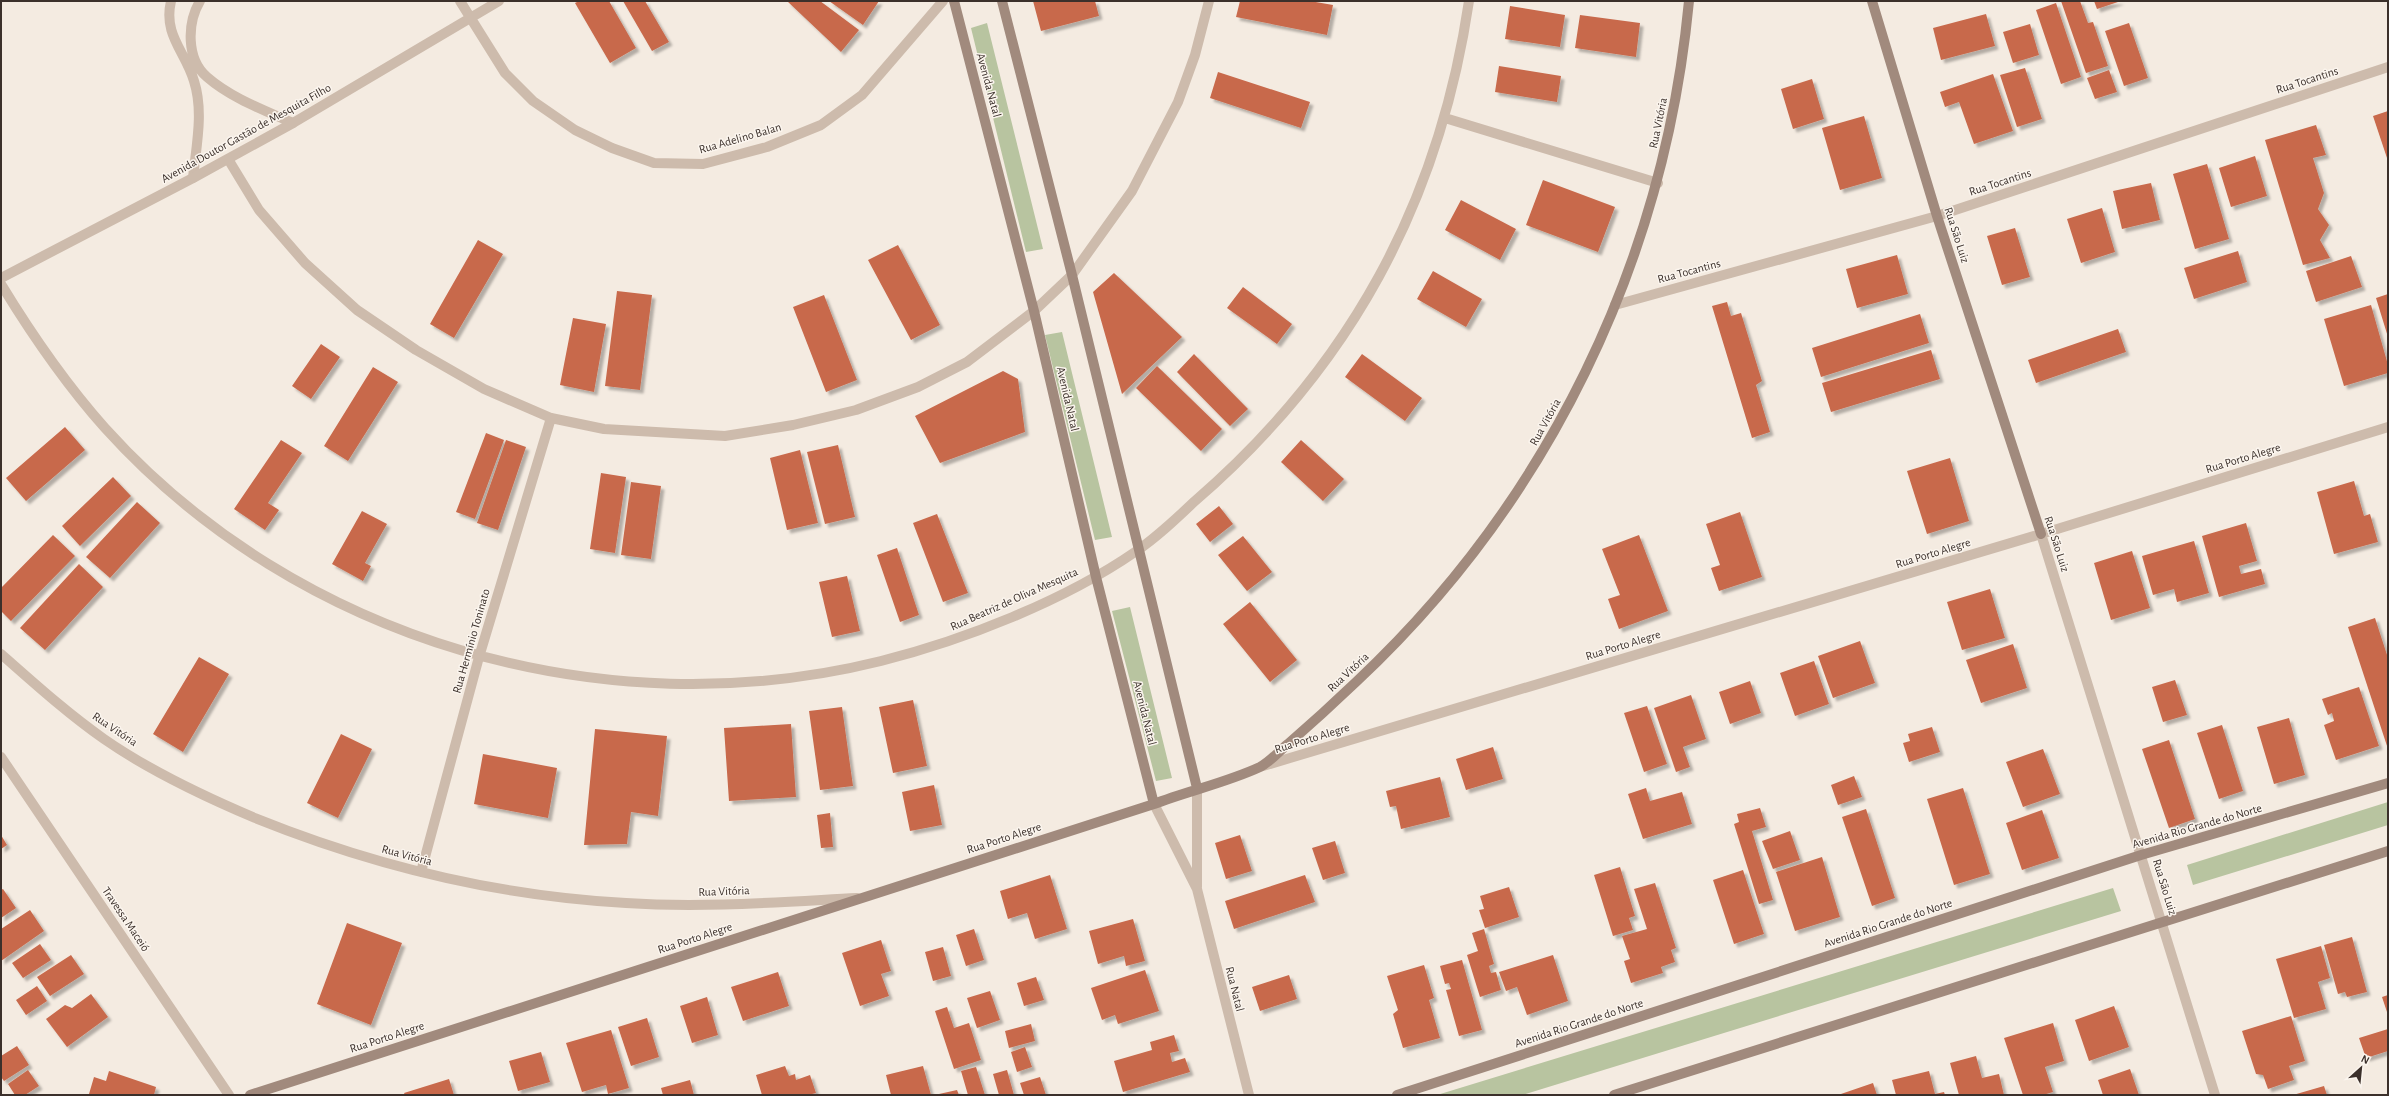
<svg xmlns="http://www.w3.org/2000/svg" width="2389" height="1096" viewBox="0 0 2389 1096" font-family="'Alegreya Sans',sans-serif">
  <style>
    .green { fill: #b8c4a0 }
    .building { fill: #c8694b; filter: url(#shadow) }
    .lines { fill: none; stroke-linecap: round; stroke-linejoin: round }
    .lane { stroke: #cdbbac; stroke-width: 10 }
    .street { stroke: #cdbbac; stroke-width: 10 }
    .secondary { stroke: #a18a7d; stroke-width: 10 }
    .labels { text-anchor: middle; stroke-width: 3; stroke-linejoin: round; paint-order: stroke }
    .street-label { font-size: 12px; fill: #3b302b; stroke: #fbf5ee }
  </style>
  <defs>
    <filter id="shadow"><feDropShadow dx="3.5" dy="3.5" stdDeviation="1" flood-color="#0004"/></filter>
  </defs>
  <rect width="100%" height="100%" fill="#f4ebe1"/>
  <path class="green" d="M987,23L1043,249L1026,252L971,28Z
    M1062,332L1112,537L1095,540L1045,335Z
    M1130,607L1172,778L1156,781L1112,611Z
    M2388,802V825L2193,885L2187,865Z
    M2113,888L2121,911L1522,1095H1437Z"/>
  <path class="building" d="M579,1H609L636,48L610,63L575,3Z
    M623,1H645L669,42L652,51Z
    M787,1H820L859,30L841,52Z
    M829,1H879L863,25Z
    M1033,1H1095L1099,16L1041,31Z
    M1240,1H1310L1333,5L1327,35L1236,17Z
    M2061,1H2080L2088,23L2093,22L2108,66L2086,73Z
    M2094,1H2121L2097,9Z
    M2056,3L2081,77L2061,84L2036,10Z
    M1510,6L1565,15L1560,47L1505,39Z
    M1986,14L1995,46L1941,60L1933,28Z
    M1580,15L1640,23L1636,57L1575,48Z
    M2129,23L2148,78L2124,86L2105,31Z
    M2030,24L2039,55L2013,63L2003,32Z
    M1499,66L1561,76L1557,102L1495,92Z
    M2025,68L2042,119L2017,127L2000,75Z
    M2109,70L2117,92L2095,99L2087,78Z
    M1218,72L1310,102L1301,128L1210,98Z
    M1993,74L2013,131L1974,144L1959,102L1945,107L1940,92Z
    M1812,79L1824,119L1793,129L1781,89Z
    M2388,111V161L2373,116Z
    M1864,116L1882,178L1840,190L1822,128Z
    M2316,125L2326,155L2313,158L2324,193L2318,209L2329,225L2320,240L2330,258L2303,265L2265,140Z
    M2255,156L2267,196L2231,207L2219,168Z
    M2207,164L2229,239L2195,249L2173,174Z
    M1543,180L1615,207L1598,252L1526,225Z
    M2151,183L2160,220L2122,229L2113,191Z
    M1461,200L1516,229L1500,260L1445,230Z
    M2102,208L2115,252L2081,263L2067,219Z
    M2015,228L2030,277L2002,285L1987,236Z
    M478,240L503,254L454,338L430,324Z
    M898,245L940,325L911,340L868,260Z
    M2238,251L2247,282L2194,299L2184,268Z
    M1897,255L1908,294L1857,308L1846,269Z
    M2351,256L2362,287L2316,302L2306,271Z
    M1433,271L1482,299L1466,327L1417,299Z
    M1114,273L1182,337L1122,394L1093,292Z
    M1243,287L1292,324L1277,344L1227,308Z
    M617,291L652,295L640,390L605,386Z
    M2388,294V337L2376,298Z
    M824,295L857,380L826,392L793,307Z
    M1727,302L1731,316L1741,313L1762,381L1756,385L1770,432L1752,438L1712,306Z
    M2371,305L2388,365V373L2344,386L2324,319Z
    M1920,314L1929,343L1821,377L1812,348Z
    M573,318L606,324L594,392L560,385Z
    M2118,329L2126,352L2036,383L2028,360Z
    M321,344L340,357L311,399L292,386Z
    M1931,350L1940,379L1831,412L1822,383Z
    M1194,354L1248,409L1230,426L1177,372Z
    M1362,354L1422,398L1405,421L1345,377Z
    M1157,366L1222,429L1201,451L1136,388Z
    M373,367L398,382L348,461L324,446Z
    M1003,371L1018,379L1025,432L940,463L915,416Z
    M65,427L85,450L26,501L6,478Z
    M486,433L504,440L475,519L456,512Z
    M281,440L302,453L268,503L279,510L265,530L234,509Z
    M506,440L526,447L498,530L477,523Z
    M1301,440L1344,479L1323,501L1281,462Z
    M838,445L855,517L825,524L807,452Z
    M800,450L818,523L787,530L770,458Z
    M1950,458L1969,521L1927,534L1907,471Z
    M601,473L626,477L615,553L590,549Z
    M113,477L131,496L80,546L62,526Z
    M2354,481L2364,516L2370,514L2378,542L2334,554L2317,492Z
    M631,482L661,486L651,559L621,555Z
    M137,502L160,523L110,578L86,557Z
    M1219,506L1233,524L1210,542L1196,524Z
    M362,511L387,524L365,563L371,566L363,581L332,564Z
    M1740,512L1762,577L1719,591L1711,568L1720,565L1706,524Z
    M937,514L968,593L943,602L913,523Z
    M2246,523L2257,561L2239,566L2241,574L2261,569L2265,584L2219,597L2202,536Z
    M53,535L75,556L11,621L1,611V588Z
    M1639,535L1668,611L1619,629L1608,599L1620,595L1602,549Z
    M1243,536L1272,572L1247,591L1218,555Z
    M2194,541L2209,593L2177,602L2174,589L2153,595L2142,556Z
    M897,548L919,615L900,622L877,555Z
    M2132,551L2150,608L2111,620L2094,563Z
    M79,564L103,587L45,650L20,628Z
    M847,576L860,631L832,637L819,582Z
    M1990,589L2005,638L1962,650L1947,602Z
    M1250,602L1297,660L1270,682L1223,624Z
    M2375,618L2388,658V749L2348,627Z
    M1860,641L1875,683L1833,698L1818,656Z
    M2013,644L2027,688L1981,703L1966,660Z
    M199,657L229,674L183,752L153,734Z
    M1814,661L1829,704L1795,716L1780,673Z
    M2175,680L2187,715L2163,722L2152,687Z
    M1750,681L1761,713L1730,724L1719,692Z
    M2359,687L2379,746L2336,760L2324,725L2334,721L2332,713L2328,715L2322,699Z
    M1691,695L1706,739L1683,747L1690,767L1676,772L1654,708Z
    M913,700L927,766L893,773L879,707Z
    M1647,706L1667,764L1644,772L1624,713Z
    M842,707L853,786L820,790L809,711Z
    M2289,718L2305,775L2274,784L2257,727Z
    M791,724L796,797L729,801L724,728Z
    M2222,725L2243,791L2219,799L2197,733Z
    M1932,727L1940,752L1909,762L1903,743L1910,741L1908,734Z
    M595,729L667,736L658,816L631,812L627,844L584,845Z
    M341,734L372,749L338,818L307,803Z
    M2169,740L2195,819L2169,828L2142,749Z
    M1493,747L1503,779L1466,790L1456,759Z
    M2043,749L2060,794L2023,807L2006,762Z
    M483,754L557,768L548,818L474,804Z
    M1854,776L1862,797L1838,805L1831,785Z
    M1440,777L1450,817L1401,829L1396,806L1390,807L1386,791Z
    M934,785L942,825L910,831L902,792Z
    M1646,788L1650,801L1682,792L1692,824L1643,839L1628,794Z
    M1963,788L1990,874L1954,885L1927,799Z
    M1760,808L1766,827L1752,831L1773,900L1759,904L1734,824L1739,822L1737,814Z
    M1866,809L1895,898L1872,906L1842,817Z
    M2042,810L2059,858L2022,870L2006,823Z
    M830,813L833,847L821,848L817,815Z
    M1790,831L1800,860L1773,869L1762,841Z
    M1,835L7,845L1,849Z
    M1240,835L1252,871L1226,879L1215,843Z
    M1335,841L1345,873L1323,880L1312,848Z
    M1822,857L1840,917L1795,931L1776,872Z
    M1620,867L1635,916L1629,918L1633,930L1613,936L1594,875Z
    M1743,870L1764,934L1734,944L1713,880Z
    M1050,875L1067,929L1035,939L1027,913L1008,919L1000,891Z
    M1305,875L1315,902L1234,929L1225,901Z
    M1655,883L1676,948L1671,950L1675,962L1661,967L1663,973L1631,983L1624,961L1630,959L1622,936L1647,929L1634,889Z
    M1509,887L1519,917L1485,928L1479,910L1484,909L1480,896Z
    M3,889L16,908L1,918V890Z
    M30,910L44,931L1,961V929Z
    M1133,919L1145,961L1126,966L1124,956L1098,964L1089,931Z
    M347,923L402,943L371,1025L317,1004Z
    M974,929L984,960L966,966L956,935Z
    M1484,929L1494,964L1489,966L1491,973L1496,972L1501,990L1480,997L1467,955L1478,951L1472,933Z
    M2352,937L2367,992L2347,997L2345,992L2338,994L2324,945Z
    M881,940L891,971L881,974L889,996L860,1006L842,953Z
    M40,944L51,960L23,978L12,963Z
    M2321,946L2330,978L2318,982L2326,1009L2294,1018L2276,959Z
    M943,947L951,976L933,981L925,952Z
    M71,955L84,974L50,996L37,977Z
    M1553,955L1568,1001L1527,1015L1517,987L1506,991L1499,972Z
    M1462,960L1482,1030L1459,1036L1446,990L1451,989L1449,983L1445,984L1440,966Z
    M1424,965L1434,998L1429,1000L1440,1038L1403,1048L1393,1014L1398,1010L1387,976Z
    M1145,970L1159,1011L1118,1024L1115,1015L1102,1020L1091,988Z
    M778,972L789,1006L743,1021L731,987Z
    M1289,975L1297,999L1260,1011L1252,987Z
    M1036,977L1044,1000L1024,1006L1017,983Z
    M37,986L47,1001L26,1015L16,1000Z
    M990,991L1000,1020L977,1028L967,998Z
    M91,994L108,1017L67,1047L46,1019L65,1005L72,1008Z
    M2388,995V1015L2382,997Z
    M707,997L718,1035L692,1043L680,1006Z
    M2114,1006L2129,1047L2089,1061L2075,1020Z
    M947,1007L954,1028L969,1023L981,1060L954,1069L935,1011Z
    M2291,1016L2305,1061L2289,1066L2294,1080L2268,1089L2263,1075L2256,1074L2242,1031Z
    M647,1018L659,1057L631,1066L618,1027Z
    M2053,1023L2064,1061L2045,1067L2053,1092L2043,1095H2023L2004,1038Z
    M1031,1024L1035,1041L1009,1048L1005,1031Z
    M2388,1029V1051L2366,1058L2359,1038Z
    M611,1030L629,1088L608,1094L606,1085L582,1092L566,1043Z
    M1174,1035L1179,1051L1170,1053L1172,1062L1185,1058L1190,1072L1123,1092L1114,1061L1152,1050L1150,1042Z
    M17,1046L29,1065L4,1081L1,1077V1056Z
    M1025,1047L1032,1067L1017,1072L1011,1052Z
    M541,1052L550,1082L518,1091L509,1061Z
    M1976,1056L1982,1078L1999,1074L2004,1095H1959L1950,1063Z
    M785,1066L789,1076L795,1074L796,1080L810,1075L816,1093L808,1095H762L756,1075Z
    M923,1066L931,1095H891L886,1075Z
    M976,1067L985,1095H968L961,1071Z
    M2130,1069L2139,1095H2103L2098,1080Z
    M28,1070L39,1086L25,1095H15L8,1084Z
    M1007,1070L1014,1095H999L993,1074Z
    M109,1071L156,1087L154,1095L89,1094L94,1077L106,1081Z
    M1929,1071L1935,1094L1944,1092L1945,1095H1896L1892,1080Z
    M1040,1077L1046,1095H1024L1020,1083Z
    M449,1079L454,1095H405L404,1093Z
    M690,1080L694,1095H663L661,1088Z
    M1873,1083L1877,1095H1838Z
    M2324,1086L2327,1095H2293Z
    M957,1090L959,1095H939V1094Z"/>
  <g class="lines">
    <path class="lane" d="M171,1C163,35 185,51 194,81C204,112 196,147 193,178
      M200,1C187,23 186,59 207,77C231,98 264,110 293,123"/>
    <path class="street" d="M460,1L505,73L533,101L575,130L612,148L654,163L703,164L767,147L821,125L862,95L943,1
      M1445,118L1658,183
      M228,159L259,210L305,263L357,310L416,350L484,389L551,418L604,429L725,436L793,425L856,410L918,387L967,362L1034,311L1072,275L1132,191L1178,102L1195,55L1209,1
      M1,278L193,178L293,123L499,1
      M1,284C32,335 65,383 105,428C297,641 604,730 881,661C964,640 1064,601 1135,552C1156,538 1176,519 1195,501C1350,367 1439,203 1469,1
      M1615,305L1937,216L2388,67
      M2041,534L2215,1095
      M1,654C34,683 67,713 104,739C150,771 203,796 255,818C374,866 499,896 626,903C703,908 780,902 857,898
      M1,757L229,1095
      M1263,766L2041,534L2388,427
      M1197,788V887
      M1154,804L1197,889L1249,1095
      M421,872L479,657L551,418"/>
    <path class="secondary" d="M954,1L1034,311L1096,577L1154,804
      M1002,1L1072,275L1197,788
      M1872,1L1937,216L2041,534
      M250,1095L1154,804C1188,791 1228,782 1260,767C1270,762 1279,751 1288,744C1311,724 1334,703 1356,682C1548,502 1664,263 1689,1
      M1397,1095L2141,855L2388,783
      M1614,1095L2388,851"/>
  </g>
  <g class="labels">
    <g class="street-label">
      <text transform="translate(2307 80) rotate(-18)" y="4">Rua Tocantins</text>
      <text transform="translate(989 85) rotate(75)" y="4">Avenida Natal</text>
      <text transform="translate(1658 123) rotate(-78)" y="4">Rua Vitória</text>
      <text transform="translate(246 133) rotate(-29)" y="4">Avenida Doutor Gastão de Mesquita Filho</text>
      <text transform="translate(740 138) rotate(-16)" y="4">Rua Adelino Balan</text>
      <text transform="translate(2000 182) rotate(-18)" y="4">Rua Tocantins</text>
      <text transform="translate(1957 235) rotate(72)" y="4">Rua São Luiz</text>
      <text transform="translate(1689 271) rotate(-15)" y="4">Rua Tocantins</text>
      <text transform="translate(1068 399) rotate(77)" y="4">Avenida Natal</text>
      <text transform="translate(1545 422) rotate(-61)" y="4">Rua Vitória</text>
      <text transform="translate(2243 458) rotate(-17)" y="4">Rua Porto Alegre</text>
      <text transform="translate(2057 544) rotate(72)" y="4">Rua São Luiz</text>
      <text transform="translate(1933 553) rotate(-17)" y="4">Rua Porto Alegre</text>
      <text transform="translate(1014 599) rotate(-24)" y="4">Rua Beatriz de Oliva Mesquita</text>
      <text transform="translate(471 641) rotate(-74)" y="4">Rua Hermínio Toninato</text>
      <text transform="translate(1623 645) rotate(-17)" y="4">Rua Porto Alegre</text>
      <text transform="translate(1348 672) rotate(-43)" y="4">Rua Vitória</text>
      <text transform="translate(1145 713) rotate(76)" y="4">Avenida Natal</text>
      <text transform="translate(115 729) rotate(34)" y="4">Rua Vitória</text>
      <text transform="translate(1312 738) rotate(-17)" y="4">Rua Porto Alegre</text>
      <text transform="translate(2197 826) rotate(-16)" y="4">Avenida Rio Grande do Norte</text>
      <text transform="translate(1004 838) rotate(-18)" y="4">Rua Porto Alegre</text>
      <text transform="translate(407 855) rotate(15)" y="4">Rua Vitória</text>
      <text transform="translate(2165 887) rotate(73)" y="4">Rua São Luiz</text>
      <text transform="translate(724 891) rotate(-2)" y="4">Rua Vitória</text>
      <text transform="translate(126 919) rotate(56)" y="4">Travessa Maceió</text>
      <text transform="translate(1888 923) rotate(-18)" y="4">Avenida Rio Grande do Norte</text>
      <text transform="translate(695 938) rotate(-18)" y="4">Rua Porto Alegre</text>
      <text transform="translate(1235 989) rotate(76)" y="4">Rua Natal</text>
      <text transform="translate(1579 1023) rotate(-18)" y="4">Avenida Rio Grande do Norte</text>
      <text transform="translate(387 1037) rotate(-18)" y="4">Rua Porto Alegre</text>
    </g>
  </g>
  <rect width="2389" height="1096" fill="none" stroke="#3b302b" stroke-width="4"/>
  <g transform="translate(2361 1068) rotate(27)" stroke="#fbf5ee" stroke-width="3" paint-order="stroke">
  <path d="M0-3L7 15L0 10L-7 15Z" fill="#3b302b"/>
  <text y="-6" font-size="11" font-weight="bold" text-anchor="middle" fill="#3b302b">N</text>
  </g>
</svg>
